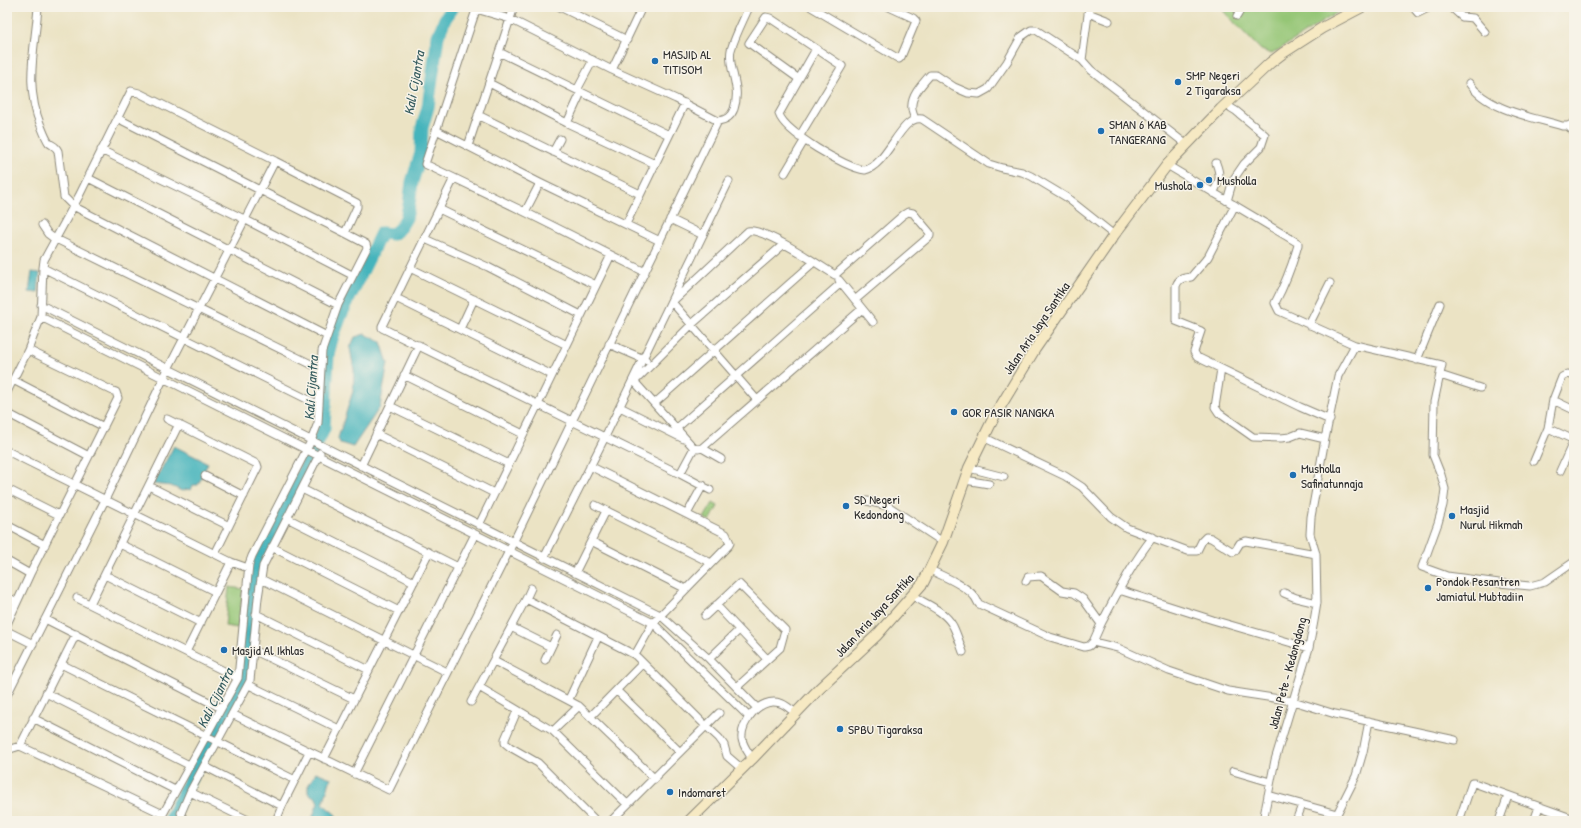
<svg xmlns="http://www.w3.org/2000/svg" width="1581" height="828" viewBox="0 0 1581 828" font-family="'Patrick Hand',sans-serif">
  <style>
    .green { fill: #95c676; stroke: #607850 }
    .water { fill: #44b4bc; stroke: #387074 }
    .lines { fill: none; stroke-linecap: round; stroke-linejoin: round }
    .river { stroke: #44b4bc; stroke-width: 13 }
    .street-casing { stroke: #8b8778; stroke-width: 9 }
    .secondary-casing { stroke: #8b8778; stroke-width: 12 }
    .street { stroke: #fff; stroke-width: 7 }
    .secondary { stroke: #f6e9c3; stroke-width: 10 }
    .poi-dot { fill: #1f6fb2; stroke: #f7f3e8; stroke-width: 1.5 }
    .labels { text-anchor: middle; stroke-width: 3; stroke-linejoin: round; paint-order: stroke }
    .poi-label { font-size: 13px; fill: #2b2b2b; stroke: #f7f3e8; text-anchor: start }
    .street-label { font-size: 13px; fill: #2b2b2b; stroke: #f7f3e8 }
    .water-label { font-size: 14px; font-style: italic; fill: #345b5e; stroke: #f7f3e8 }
  </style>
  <rect width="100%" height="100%" fill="#f7f3e8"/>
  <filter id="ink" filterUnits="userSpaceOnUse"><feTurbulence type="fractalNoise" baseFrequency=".025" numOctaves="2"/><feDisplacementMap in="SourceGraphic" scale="8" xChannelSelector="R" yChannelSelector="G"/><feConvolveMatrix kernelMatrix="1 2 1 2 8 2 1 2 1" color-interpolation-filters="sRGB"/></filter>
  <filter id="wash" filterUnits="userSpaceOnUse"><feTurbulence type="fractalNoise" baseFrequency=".012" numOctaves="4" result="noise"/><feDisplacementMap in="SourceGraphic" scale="16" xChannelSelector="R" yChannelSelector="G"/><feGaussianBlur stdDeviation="0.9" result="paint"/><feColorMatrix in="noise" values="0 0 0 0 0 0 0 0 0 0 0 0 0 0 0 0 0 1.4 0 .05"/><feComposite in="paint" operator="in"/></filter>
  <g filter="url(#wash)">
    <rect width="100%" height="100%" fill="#ebe3c4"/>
    <path class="green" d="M1224,7H1346L1272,54L1261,50L1224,12Z
      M713,503L718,506L710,521L704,518Z
      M229,587L243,589L238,628L225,626Z"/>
    <path class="water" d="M32,272L40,273L38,293L29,292Z
      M365,334L381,342L388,363L380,407L353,447L340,443L338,438L353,391L354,370L350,348L355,337Z
      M174,446L208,463L198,485H193L191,490L188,489L182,491L171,486L153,484Z
      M316,772L331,778L323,804L336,815V821H311L318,803L316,798L308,793V786Z"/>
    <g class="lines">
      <path class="river" d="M169,821L211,739L246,677L252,589L260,559L324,429L328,356L331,342L342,313L381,233L393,234L400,228L406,218L409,205L412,182L421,153L422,128L428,107L438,36L445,19L453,7"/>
    </g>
  </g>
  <g filter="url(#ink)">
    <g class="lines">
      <g class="street-casing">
        <path id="street" d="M38,7C35,49 24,86 41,126C43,131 46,139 49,143C53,146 56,146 58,151L64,197L73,206L327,336
          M477,7L425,164L525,212L645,272
          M560,7L627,40
          M811,7L899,59L901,57L916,21L913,18L889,7
          M1089,7L1082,60L1091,70L1187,145
          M1413,7L1418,13L1430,7
          M1451,7L1462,17L1473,18L1485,32
          M1088,13L1109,21
          M1237,16L1242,7
          M816,49L779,114C785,133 846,168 865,170C888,165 901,114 922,119L989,164L1002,168L1022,172L1031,176L1066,197L1114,235
          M499,52L669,135
          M612,70L642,7
          M799,79L749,43L766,17L770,18L842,66L799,137
          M489,83L567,123L655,164
          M1469,83C1487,110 1532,117 1562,126H1568L1574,123
          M577,90L593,60
          M1226,105L1236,111L1265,135L1261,147L1244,164L1233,180L1227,201
          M478,115L640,194
          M915,119C914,116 912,112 912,109C910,97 922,84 930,75H936L954,87L968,93L979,94L988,89L1007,62L1021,37L1031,30H1036L1082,60
          M718,121C726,120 731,117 734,109C742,86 727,68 731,50C735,36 743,21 749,7
          M567,123L579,97
          M1568,126L1574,132
          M436,130L540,183L660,241
          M468,146L514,7
          M101,150L244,219L352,275
          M553,152L560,139
          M275,161L139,93L131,91L79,196L44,260L43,268L319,405
          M1167,165L1298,243V245C1292,266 1285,284 1275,303L1279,311L1355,345L1442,365L1434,402L1433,455L1441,475L1445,489L1443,505L1438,523L1422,567L1447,576L1499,583L1530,586L1545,582L1574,562
          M785,173L804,141
          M88,178L338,305
          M454,178L382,326V328L680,474L710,490
          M1213,193C1220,181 1221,176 1216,163
          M1235,205L1208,257L1191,277C1183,278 1179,278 1176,286V321L1201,331L1194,352L1197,357L1300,407L1330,420
          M439,209L596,285
          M525,212L540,183
          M670,219L703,235
          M626,224L685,103
          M42,225L48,234L52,237L321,369
          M425,239L488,267L581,315
          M410,268L567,345
          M839,280L873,322
          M396,298L552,375
          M671,301L757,400
          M672,302L748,231C765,228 819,265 835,275L903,215L908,212L913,213L930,233V236L855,300
          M41,305L660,615L709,659L757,708
          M41,317L653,623L749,717
          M1309,325L1330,283
          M460,329L474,299
          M609,344L646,360
          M1417,360L1440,304
          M1221,369L1215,407L1219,413L1253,437L1281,438L1290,437L1300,433L1325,439
          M404,375L523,434
          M1440,375L1480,388
          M1574,376L1568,374L1562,377L1553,400L1548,428L1574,440
          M13,380L104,427
          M633,380L694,448L680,474
          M635,381L691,325L784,244
          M7,392L28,350L41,317L43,268
          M1553,400L1574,410
          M655,403L814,262
          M390,406L509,464
          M620,407L684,439
          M7,413L89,456
          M167,419L257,464L258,467L215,554
          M677,428L841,283
          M376,434L494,493
          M983,437L1065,476L1082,487L1111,517L1127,528L1188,551H1197L1202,541L1206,537L1211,538L1233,552L1235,551L1240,543L1246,541L1316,554
          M694,448L698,449L702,448L862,309
          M702,448L721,459
          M7,451L231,562L248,568
          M1534,461L1548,428
          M361,466L419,345
          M969,468L1004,477
          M1560,471L1574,440
          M205,476L244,496
          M965,480L989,484
          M149,486L229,526
          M7,489L59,515
          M302,489L458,567
          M867,501L888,506L943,542
          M595,505L711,563
          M687,514L703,485
          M287,518L414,582
          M7,525L45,545
          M479,525L611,255
          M591,541L686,589
          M120,544L216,592
          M272,547L399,611
          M544,558L605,437L729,181
          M7,561L30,574
          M930,570C943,576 965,585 974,596C977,599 977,602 979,604L1050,637L1084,647L1089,646L1093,642L1101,624L1083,599L1074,593L1062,591L1041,576L1028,577L1026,581
          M575,573L606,511
          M105,575L201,623
          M261,579L447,672
          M1119,590L1213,620L1309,648
          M1284,593L1296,598L1317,603
          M913,596C926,604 945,611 953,626C957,634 960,644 963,652
          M7,597L17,602
          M77,598L238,678
          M526,599L531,588
          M90,604L179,424
          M716,605L767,659
          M256,614L369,670
          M705,616L739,584L785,630L780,648L737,687
          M45,619L221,708
          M7,624L30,574L118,398L116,392L113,391L28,350
          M1101,624C1117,594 1132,563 1153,537
          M511,627L551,647
          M7,631L33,644
          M1093,642L1118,648L1169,671L1228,691L1293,701L1335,714L1455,740
          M253,650L354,699
          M186,652L231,562
          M709,659L739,630
          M545,660L557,635
          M494,661L579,706L655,779
          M61,664L295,780
          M249,685L339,729
          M479,687L553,731L627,804
          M617,691L680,752
          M46,693L189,765
          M7,695L105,500L168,369L275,161L357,203V207L345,233
          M569,699L598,637
          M471,702L526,599L635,655L653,623L729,545L730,543L726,534L590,466
          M517,711L505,739V743L510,747L538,763L596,821
          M719,713L706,726L719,738L724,745L727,756L742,769
          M232,714L389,790L509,551L718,121L676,99L612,70L510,19L476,9
          M591,716L643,663
          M33,718L175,790
          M553,731L579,706
          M20,746L163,814L238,678L249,564L252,556L311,441L318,423L322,351L338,305L367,248L366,244L345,233L117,118
          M7,750L20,746L76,634
          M324,759L429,552
          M752,759C749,753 743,746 742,739C740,722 760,697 780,703C785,704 791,710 796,713
          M204,766L282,806
          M1233,771L1270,782
          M354,774L475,534
          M1268,795L1337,814L1356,776L1363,752L1369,721
          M186,821L183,819L181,813L190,792
          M250,821L190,792L250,681L258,598L263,566L320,453
          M276,821L282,806L309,752
          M611,821L706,726L635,655
          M1263,821L1275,760L1309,648L1314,621L1317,603L1316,554L1310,534L1311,517L1325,439L1338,376L1355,345
          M1296,821L1302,805
          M1459,821L1472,783H1474L1574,819
          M1499,821L1508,796
          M1534,821L1539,807"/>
      </g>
      <g class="secondary-casing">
        <path id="secondary" d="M689,821L752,759L820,688L877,635L923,583L943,542L969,468L994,417L1035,349L1114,235L1167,165L1221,109L1270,63L1283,53L1322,28L1362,7"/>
      </g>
      <use href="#street" class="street"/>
      <use href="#secondary" class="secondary"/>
    </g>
  </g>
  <g class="poi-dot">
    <circle cx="655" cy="61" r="4"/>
    <circle cx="1178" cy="82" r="4"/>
    <circle cx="1101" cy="131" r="4"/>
    <circle cx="1209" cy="180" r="4"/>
    <circle cx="1200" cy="185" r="4"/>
    <circle cx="954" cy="412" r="4"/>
    <circle cx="1293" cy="475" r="4"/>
    <circle cx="846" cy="506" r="4"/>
    <circle cx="1452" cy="516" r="4"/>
    <circle cx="1428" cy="588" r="4"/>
    <circle cx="224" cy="650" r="4"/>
    <circle cx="840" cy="729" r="4"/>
    <circle cx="670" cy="792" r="4"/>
  </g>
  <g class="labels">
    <g class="poi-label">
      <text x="663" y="59">MASJID AL<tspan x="663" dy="15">TITISOM</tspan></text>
      <text x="1186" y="80">SMP Negeri<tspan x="1186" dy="15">2 Tigaraksa</tspan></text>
      <text x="1109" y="129">SMAN 6 KAB<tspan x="1109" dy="15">TANGERANG</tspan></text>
      <text x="1217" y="185">Musholla</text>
      <text x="1192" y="190" text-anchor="end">Mushola</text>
      <text x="962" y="417">GOR PASIR NANGKA</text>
      <text x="1301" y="473">Musholla<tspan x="1301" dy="15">Safinatunnaja</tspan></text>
      <text x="854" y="504">SD Negeri<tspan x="854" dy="15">Kedondong</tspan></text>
      <text x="1460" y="514">Masjid<tspan x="1460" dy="15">Nurul Hikmah</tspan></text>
      <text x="1436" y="586">Pondok Pesantren<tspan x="1436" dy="15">Jamiatul Mubtadiin</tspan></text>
      <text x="232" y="655">Masjid Al Ikhlas</text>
      <text x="848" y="734">SPBU Tigaraksa</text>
      <text x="678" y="797">Indomaret</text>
    </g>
    <g class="street-label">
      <text transform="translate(1036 328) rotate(-56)" y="5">Jalan Aria Jaya Santika</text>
      <text transform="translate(874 615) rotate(-47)" y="5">Jalan Aria Jaya Santika</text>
      <text transform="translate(1287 673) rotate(-75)" y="5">Jalan Pete - Kedongdong</text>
    </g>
    <g class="water-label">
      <text transform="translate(414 83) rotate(-80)" y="5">Kali Cijantra</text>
      <text transform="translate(311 388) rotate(-86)" y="5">Kali Cijantra</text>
      <text transform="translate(215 698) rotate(-64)" y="5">Kali Cijantra</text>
    </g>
  </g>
  <rect width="1581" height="828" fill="none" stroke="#f7f3e8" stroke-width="24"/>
</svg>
